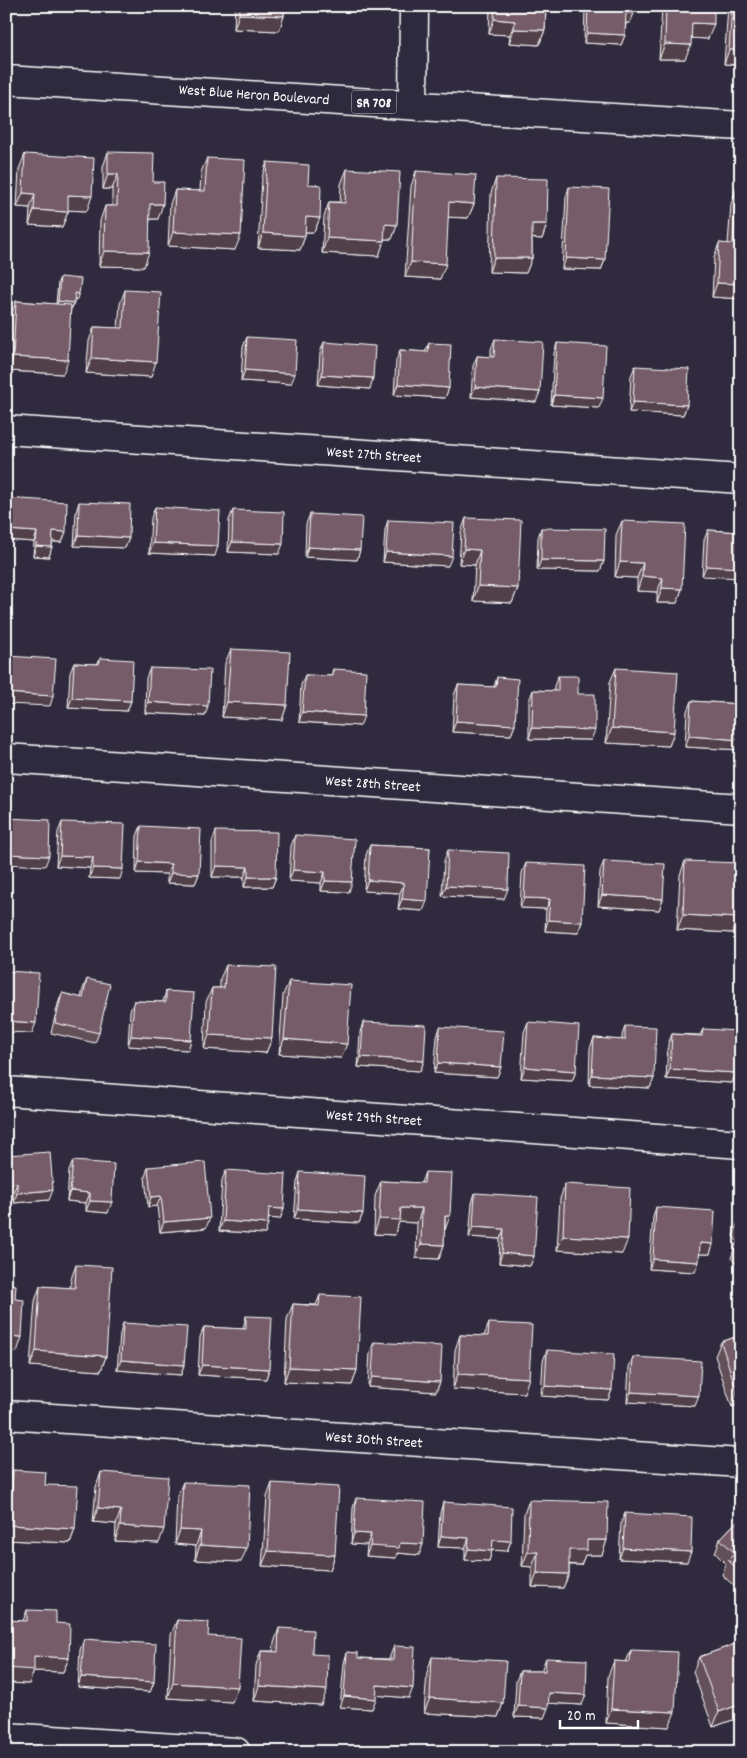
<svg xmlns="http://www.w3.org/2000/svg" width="747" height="1758" viewBox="0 0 747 1758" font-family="Dekko,sans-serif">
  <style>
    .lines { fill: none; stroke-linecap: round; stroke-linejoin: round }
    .minor-casing { stroke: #fff; stroke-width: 31 }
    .major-casing { stroke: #fff; stroke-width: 31 }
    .minor { stroke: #2f2a3d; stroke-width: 28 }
    .major { stroke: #2f2a3d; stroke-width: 28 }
    .wall { fill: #644f59; stroke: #fff }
    .shaded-wall { fill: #514048; stroke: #fff }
    .building { fill: #745c67; stroke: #fff }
    .labels { text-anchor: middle; stroke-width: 4.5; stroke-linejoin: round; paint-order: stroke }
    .shield { fill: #2f2a3d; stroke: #c1bfc5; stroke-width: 1 }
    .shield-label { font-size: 14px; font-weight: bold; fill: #fff }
    .street-label { font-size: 15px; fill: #fff; stroke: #2f2a3d }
  </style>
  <rect width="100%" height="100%" fill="#2f2a3d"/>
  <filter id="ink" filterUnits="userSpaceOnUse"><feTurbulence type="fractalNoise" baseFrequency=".02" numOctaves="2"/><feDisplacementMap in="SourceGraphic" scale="10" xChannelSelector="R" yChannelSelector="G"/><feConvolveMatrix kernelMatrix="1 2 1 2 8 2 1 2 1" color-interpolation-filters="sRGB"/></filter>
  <g filter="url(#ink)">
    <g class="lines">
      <g class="minor-casing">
        <path id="minor" d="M413,105L414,8
          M6,430L741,479
          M6,758L741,808
          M6,1091L741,1144
          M6,1415L741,1463
          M6,1737L236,1752"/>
      </g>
      <g class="major-casing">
        <path id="major" d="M6,80L741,126"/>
      </g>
      <use href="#minor" class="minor"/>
      <use href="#major" class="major"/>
    </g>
    <path class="wall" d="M235,6H284V16L279,31L234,29Z
      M490,6H546L545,30L539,45L509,43L510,35L489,34Z
      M585,6H634V13L630,23H626L625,35L621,45L584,43Z
      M662,6H714L708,39L691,38L685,59H659Z
      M728,6H741V65L724,64Z
      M108,152L153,182L158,219H150L144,267L99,266L100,221L105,206H112V189H103V167Z
      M25,154L87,211L68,210V212L62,227L29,225L30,208L17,207L19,169Z
      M207,158L235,250L168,246L170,204L175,190L200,191L201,172Z
      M267,162L308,184L320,218L314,232H305V236L300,250L258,248L262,177Z
      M347,169L397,225L392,239H384L379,256L322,253L324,217L329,202H340L341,184Z
      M416,171L474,204L468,218L448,217L440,279L405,277L411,186Z
      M496,178L547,224L542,239L532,238V258L526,273L489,272L491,193Z
      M569,187L605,260L601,270L562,269L566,197Z
      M736,189L741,299L712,297L714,258L719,243L728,244L731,204Z
      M60,277L77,299H75L74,303L72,308H71L63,374L8,371L11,316L16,301L56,304L58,282Z
      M125,290L151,377L86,373L89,341L94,327L118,328L120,304Z
      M247,337L291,384L241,381L243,347Z
      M495,339L536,402L471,397L473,366L477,356L491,357V349Z
      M324,342L370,389L318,385L320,353Z
      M429,343L449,388L445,398L394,395L396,361L400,350L425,352Z
      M557,343L599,408L551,405L554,353Z
      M635,366L687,405L683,415L629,412L631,376Z
      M6,498L62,542H53L49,557L33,556L34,542L6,540Z
      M79,502L129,538L125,548L74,546L76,512Z
      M155,507L215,556L149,553L151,518Z
      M233,510L279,554L228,552L229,520Z
      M310,514L360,550L357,560L305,557L306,524Z
      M466,518L518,588L512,603L473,601L475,565L459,564L461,532Z
      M388,520L448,566L383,562L385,530Z
      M622,521L682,589L677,603H657V592L637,591V578L615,577L616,535Z
      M541,528L604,561L600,571L537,570L538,538Z
      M708,530L741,532L702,576L704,540Z
      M231,649L287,705L282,720L222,717L225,663Z
      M100,658L131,701L127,711L68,708L70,673L74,663L97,664Z
      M150,668L205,716L145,713L146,678Z
      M616,668L674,732L669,746L606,743L610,682Z
      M333,669L360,726L299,722L301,685L305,675L331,676Z
      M558,676L578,694L591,740L529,739V701L533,690L554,691V686Z
      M497,677L515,725L511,735L452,732L454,695L458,685L494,687Z
      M691,701L741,704V750L685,747L687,711Z
      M62,822L120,879L89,878L90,868L56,866L58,832Z
      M141,826L199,874L195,884L167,883V874L136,873L137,836Z
      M216,831L276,877L272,887H244V877H212V842Z
      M295,835L349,892L321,891V883L289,881L291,846Z
      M370,845L430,848L423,911L398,909L400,893L364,891L366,855Z
      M448,850L504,899L442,896L444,861Z
      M604,861L663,899L659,910L598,906L600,871Z
      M685,861L739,917L733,933L677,930L680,875Z
      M526,863L582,922L578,933L545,931L546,909L520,908L522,873Z
      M226,965L272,1038L266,1053L204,1049L206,1002L212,988H220V979Z
      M87,979L99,1033L95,1043L51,1033L58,1004L62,993L81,998L83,989Z
      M289,981L341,1058L279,1054L283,995Z
      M166,991L191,1040L188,1050L128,1046L130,1011L134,1001L163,1002Z
      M363,1022L424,1061L420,1071L358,1067L360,1032Z
      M528,1022L576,1071L572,1081L521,1078L524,1032Z
      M625,1026L654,1078L650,1088L589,1085L590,1048L594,1038L622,1040V1036Z
      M440,1027L501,1067L497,1077L434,1073L437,1037Z
      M703,1029L736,1073L732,1083L666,1079L668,1044L672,1034L700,1035Z
      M6,1155L49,1200L14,1203L13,1193Z
      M73,1161L108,1213L86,1211V1203L67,1201L69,1171Z
      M148,1167L206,1228L160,1232L157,1206L148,1207L145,1177Z
      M226,1170L284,1209L280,1219L269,1218L265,1234L219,1231L222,1180Z
      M300,1172L363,1213L359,1223L294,1219L297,1182Z
      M425,1172L444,1230V1245L439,1259L416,1258L417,1223L399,1222L395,1235L374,1234L375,1196L381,1181L421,1183Z
      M565,1184L622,1254L557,1250L560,1199Z
      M475,1193L534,1256L530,1266L499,1263L500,1239L469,1237L472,1203Z
      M656,1207L713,1244L710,1254H699L695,1272L649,1269L653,1217Z
      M741,1220V1269L731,1258L736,1244L738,1242L733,1236L738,1222Z
      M76,1265L106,1356L101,1371L30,1366L35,1301L40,1286L70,1288L71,1279Z
      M320,1295L357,1370L352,1385L284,1382L287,1319L293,1304L316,1305Z
      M246,1316L269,1369L266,1379L198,1375L200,1337L204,1327L243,1329Z
      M123,1323L184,1365L181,1375L117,1370L120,1334Z
      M489,1323L524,1393L453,1389L455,1350L460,1335L484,1336Z
      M741,1335V1404L732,1407L715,1356L721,1342Z
      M374,1342L440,1382L436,1392L368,1387L370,1352Z
      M547,1350L612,1390L608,1400L541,1396L543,1361Z
      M633,1357L695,1406L627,1402L629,1367Z
      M13,1470L45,1485L75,1529L70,1543L6,1540V1509L8,1484Z
      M101,1472L159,1543L115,1541L116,1524L93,1522L96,1487Z
      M183,1482L241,1562L195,1560L196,1546L175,1544L177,1496Z
      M272,1483L335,1555L330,1570L262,1566L267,1497Z
      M356,1498L423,1544L419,1555L397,1553L396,1558L366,1556L367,1545L351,1544L353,1508Z
      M529,1500L607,1540L602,1555H585L581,1565H569V1574L563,1588L532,1587V1567L522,1566L524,1514Z
      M443,1502L511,1541L507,1551L492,1550L489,1561L465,1560V1548L438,1547L440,1513Z
      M625,1513L687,1562L619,1559L621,1523Z
      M741,1517V1592L722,1575L726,1564L715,1553L720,1539Z
      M27,1610L56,1623L69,1658L63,1672L34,1671L29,1684L6,1683V1620L23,1621Z
      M177,1620L208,1636L232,1702L168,1698L171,1635Z
      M279,1628L312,1654L321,1705L254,1701L256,1665L261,1651H273L274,1643Z
      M84,1639L154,1682L150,1692L78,1687L80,1650Z
      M741,1642V1717L713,1727L693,1672L699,1657Z
      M394,1646L409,1698L376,1695L372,1709L340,1707L344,1663L347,1652L358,1658L390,1659V1656Z
      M631,1650L669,1727L606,1723L608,1676L614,1661L626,1662Z
      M432,1657L503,1703L498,1717L424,1713L427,1672Z
      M546,1658L582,1705L548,1703L544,1718L514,1717L516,1681L520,1671H542V1668Z"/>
    <path class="shaded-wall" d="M6,6H10L9,9H6Z
      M112,6H188L186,12L111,8Z
      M626,13H634L630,23H622Z
      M239,14L284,16L279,31L234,29Z
      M494,19L515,21L510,35L489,34Z
      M692,23L714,24L708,39L686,38Z
      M514,29L545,30L539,45L509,43Z
      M587,33L625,35L621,45L584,43Z
      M665,44L691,45L685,59H659Z
      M729,50H741V65L724,64Z
      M108,174H118L112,189H103Z
      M23,193L35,194L30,208L17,207Z
      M68,195L92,196L87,211L63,210Z
      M449,202L474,204L468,218L444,217Z
      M150,204H163L158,219H145Z
      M34,210L68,212L62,227L29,225Z
      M306,217L320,218L314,232H301Z
      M385,224L397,225L392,239H380Z
      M532,224H547L542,239L527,238Z
      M173,232L241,235L235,250L168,246Z
      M263,233L305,236L300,250L258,248Z
      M327,238L384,241L379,256L322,253Z
      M104,251L149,252L144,267L99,266Z
      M494,258H532L526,273L489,272Z
      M566,258L605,260L601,270L562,269Z
      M411,262L446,264L440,279L405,277Z
      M717,283L741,284V299L712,297Z
      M75,293L79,294L77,299H73Z
      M58,301L74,303L72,308L56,306Z
      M13,357L68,360L63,374L8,371Z
      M92,358L156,362L151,377L86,373Z
      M245,370L295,374L291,384L241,381Z
      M322,375L373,378L370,389L318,385Z
      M398,384L449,388L445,398L394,395Z
      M475,387L540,392L536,402L471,397Z
      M554,395L603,398L599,408L551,405Z
      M633,402L687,405L683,415L629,412Z
      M6,530L37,532L34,542L6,540Z
      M53,531L66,532L62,542H49Z
      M78,535L129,538L125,548L74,546Z
      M232,542L283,544L279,554L228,552Z
      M153,543L218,546L215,556L149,553Z
      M36,546L52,547L49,557L33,556Z
      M308,547L360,550L357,560L305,557Z
      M464,549L480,550L475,565L459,564Z
      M386,552L452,556L448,566L383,562Z
      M541,560L604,561L600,571L537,570Z
      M620,562L643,563L637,578L615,577Z
      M706,566L741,568V578L702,576Z
      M642,576L663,578L657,592L637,591Z
      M478,586L518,588L512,603L473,601Z
      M662,588L682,589L677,603H657Z
      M6,693L53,696L50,706L6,704Z
      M72,698L131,701L127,711L68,708Z
      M148,702L208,706L205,716L145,713Z
      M227,702L287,705L282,720L222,717Z
      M302,712L364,716L360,726L299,722Z
      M456,721L515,725L511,735L452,732Z
      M532,728L595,730L591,740L529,739Z
      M612,728L674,732L669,746L606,743Z
      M689,736L741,740V750L685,747Z
      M6,854L49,856L45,866L6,864Z
      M60,856L93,857L90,868L56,866Z
      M139,862L171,864L167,874L136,873Z
      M216,866L248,867L244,877H212Z
      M93,868L123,869L120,879L89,878Z
      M293,870L325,872L321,883L289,881Z
      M171,873L199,874L195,884L167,883Z
      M248,877H276L272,887H244Z
      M368,880L404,883L400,893L364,891Z
      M325,881L352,882L349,892L321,891Z
      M446,886L508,889L504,899L442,896Z
      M602,895L663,899L659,910L598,906Z
      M524,898L550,899L546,909L520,908Z
      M402,899L427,901L423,911L398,909Z
      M739,902H741V917L734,916Z
      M683,915L739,918L733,933L677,930Z
      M548,920L582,922L578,933L545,931Z
      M6,1021L36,1023L32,1033L6,1032Z
      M209,1035L272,1038L266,1053L204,1049Z
      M131,1036L191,1040L188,1050L128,1046Z
      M284,1039L347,1044L341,1058L279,1054Z
      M361,1057L424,1061L420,1071L358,1067Z
      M438,1063L501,1067L497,1077L434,1073Z
      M525,1067L576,1071L572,1081L521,1078Z
      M670,1069L736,1073L732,1083L666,1079Z
      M592,1075L654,1078L650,1088L589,1085Z
      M17,1183L13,1193L6,1194V1184Z
      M53,1190L49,1200L14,1203L17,1193Z
      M70,1191L90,1193L86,1203L67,1201Z
      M161,1196L157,1206L148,1207L151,1197Z
      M90,1201L112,1202L108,1213L86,1211Z
      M269,1208L284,1209L280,1219L266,1218Z
      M401,1208H422L417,1223L399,1222L395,1235L374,1234L379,1219Z
      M298,1209L363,1213L359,1223L294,1219Z
      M445,1216H450L445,1230Z
      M210,1218L206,1228L160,1232L164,1222Z
      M223,1221L268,1224L265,1234L219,1231Z
      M473,1227L504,1229L500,1239L469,1237Z
      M563,1236L628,1239L622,1254L557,1250Z
      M700,1243L713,1244L710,1254H696Z
      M421,1244L444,1245L439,1259L416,1258Z
      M502,1253L534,1256L530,1266L499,1263Z
      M653,1259L699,1262L695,1272L649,1269Z
      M6,1336L22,1337L17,1352L6,1351Z
      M36,1351L106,1356L101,1371L30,1366Z
      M121,1360L184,1365L181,1375L117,1370Z
      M202,1365L269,1369L266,1379L198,1375Z
      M289,1367L357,1370L352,1385L284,1382Z
      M458,1374L529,1378L524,1393L453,1389Z
      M372,1377L440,1382L436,1392L368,1387Z
      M545,1386L612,1390L608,1400L541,1396Z
      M741,1391V1404L732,1407L737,1392Z
      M631,1392L699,1396L695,1406L627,1402Z
      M98,1508L121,1510L116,1524L93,1522Z
      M10,1525L75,1529L70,1543L6,1540V1535Z
      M120,1526L164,1529L159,1543L115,1541Z
      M180,1530L201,1531L196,1546L175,1544Z
      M354,1533L371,1534L367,1545L351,1544Z
      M441,1536L469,1538L465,1548L438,1547Z
      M493,1540L511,1541L507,1551L489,1550Z
      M587,1540H607L602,1555H585L581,1565L564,1564L569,1550Z
      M400,1543L423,1544L419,1555L397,1553L396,1558L366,1556L370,1546Z
      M200,1545L247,1548L241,1562L195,1560Z
      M623,1548L691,1552L687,1562L619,1559Z
      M468,1549L492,1551L489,1561L465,1560Z
      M268,1551L335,1555L330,1570L262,1566Z
      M528,1552H538L532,1567L522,1566Z
      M537,1573L569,1574L563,1588L532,1587Z
      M34,1656L69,1658L63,1672L34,1671L29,1684L6,1683V1668Z
      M81,1677L154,1682L150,1692L78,1687Z
      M173,1683L238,1687L232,1702L168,1698Z
      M377,1685L413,1688L409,1698L373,1695Z
      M259,1686L327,1690L321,1705L254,1701Z
      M549,1693L586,1695L582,1705L545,1703Z
      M344,1696L376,1699L372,1709L340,1707Z
      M430,1698L503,1703L498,1717L424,1713Z
      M741,1704V1717L713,1727L719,1712Z
      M518,1706L548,1708L544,1718L514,1717Z
      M611,1709L675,1712L669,1727L606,1723Z"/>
    <path class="building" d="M240,6H284V16L239,14Z
      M495,6H546L545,30L514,29L515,21L494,19Z
      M588,6H634V13H626L625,35L587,33Z
      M666,6H714V24L692,23L691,45L665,44Z
      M732,6H741V50H729Z
      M108,152L154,153L153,182H164L163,204H150L149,252L104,251L105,206H117L118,174H108Z
      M25,154L94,158L92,196L68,195V212L34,210L35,194L23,193Z
      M207,158L245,160L241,235L173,232L175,190L205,191Z
      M267,162L309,165L308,184L321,185L320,218L306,217L305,236L263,233Z
      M347,169L400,172L397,225L385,224L384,241L327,238L329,202L345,203Z
      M416,171L476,175L474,204L449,202L446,264L411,262Z
      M496,178L548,179L547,224H532V258H494Z
      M569,187L609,189L605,260L566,258Z
      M736,189H741V284L717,283L719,243L733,244Z
      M60,277L81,279L79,294L75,293L74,303L58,301Z
      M125,290L161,292L156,362L92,358L94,327L123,328Z
      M16,301L71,305L68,360L13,357Z
      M247,337L297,340L295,374L245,370Z
      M495,339L543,342L540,392L475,387L477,356L494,357Z
      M324,342L375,346L373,378L322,375Z
      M429,343L451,344L449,388L398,384L400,350L428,352Z
      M557,343L606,346L603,398L554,395Z
      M635,366L689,369L687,405L633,402Z
      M6,498L67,502L66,532L53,531L52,547L36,546L37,532L6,530Z
      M79,502L130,504L129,538L78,535Z
      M155,507L220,511L218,546L153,543Z
      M233,510L284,512L283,544L232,542Z
      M310,514L362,517L360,550L308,547Z
      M466,518L521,520L518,588L478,586L480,550L464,549Z
      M388,520L454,523L452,556L386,552Z
      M622,521L685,524L682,589L662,588L663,578L642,576L643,563L620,562Z
      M541,528L605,529L604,561L541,560Z
      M708,530L741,532V568L706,566Z
      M231,649L290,652L287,705L227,702Z
      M6,656L56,659L53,696L6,693Z
      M100,658L133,660L131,701L72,698L74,663L99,664Z
      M150,668L210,670L208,706L148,702Z
      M616,668L678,672L674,732L612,728Z
      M333,669L366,671L364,716L302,712L305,675L333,676Z
      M558,676H578V694H595V730L532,728L533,690L558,691Z
      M497,677L518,679L515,725L456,721L458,685L496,687Z
      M691,701L741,704V740L689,736Z
      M6,818L50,820L49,856L6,854Z
      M62,822L125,824L123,869L93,868V857L60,856Z
      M141,826L201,829L199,874L171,873V864L139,862Z
      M216,831L277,832L276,877H248V867L216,866Z
      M295,835L355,839L352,882L325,881V872L293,870Z
      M370,845L430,848L427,901L402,899L404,883L368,880Z
      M448,850L509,853L508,889L446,886Z
      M604,861L665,864L663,899L602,895Z
      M685,861L741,863V902H739V918L683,915Z
      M526,863L585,866L582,922L548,920L550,899L524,898Z
      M226,965L276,967L272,1038L209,1035L212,988H224Z
      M6,971L39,973L36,1023L6,1021Z
      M87,979L110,984L99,1033L55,1023L62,993L83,998Z
      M289,981L351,985L347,1044L284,1039Z
      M166,991L194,993L191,1040L131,1036L134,1001L166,1002Z
      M363,1022L426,1025L424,1061L361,1057Z
      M528,1022L579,1026L576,1071L525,1067Z
      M625,1026L656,1027L654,1078L592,1075L594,1038L625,1040Z
      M440,1027L504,1031L501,1067L438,1063Z
      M703,1029L739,1031L736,1073L670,1069L672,1034L702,1036Z
      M50,1152L53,1190L17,1193V1183L6,1184V1155Z
      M73,1161L114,1164L112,1202L90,1201V1193L70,1191Z
      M205,1162L210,1218L164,1222L161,1196L151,1197L148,1167Z
      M226,1170L286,1174L284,1209L269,1208L268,1224L223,1221Z
      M300,1172L365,1176L363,1213L298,1209Z
      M425,1172L452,1173L450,1216H445L444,1245L421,1244L422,1208H401L400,1220L379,1219L381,1181L424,1183Z
      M565,1184L630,1188L628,1239L563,1236Z
      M475,1193L538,1197L534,1256L502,1253L504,1229L473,1227Z
      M656,1207L715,1211L713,1244L700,1243L699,1262L653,1259Z
      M741,1240V1249L736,1244Z
      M76,1265L112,1267L106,1356L36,1351L40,1286L75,1288Z
      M6,1284L16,1285L15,1299L24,1300L22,1337L6,1336Z
      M320,1295L361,1297L357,1370L289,1367L293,1304L319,1306Z
      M246,1316L272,1317L269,1369L202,1365L204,1327L246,1329Z
      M123,1323L187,1327L184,1365L121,1360Z
      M489,1323L532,1325L529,1378L458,1374L460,1335L488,1336Z
      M741,1335V1391L737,1392L721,1342Z
      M374,1342L442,1346L440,1382L372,1377Z
      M547,1350L614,1354L612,1390L545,1386Z
      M633,1357L701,1361L699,1396L631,1392Z
      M13,1470L46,1472L45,1485L78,1486L75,1529L10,1525Z
      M101,1472L168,1477L164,1529L120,1526L121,1510L98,1508Z
      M183,1482L250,1485L247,1548L200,1545L201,1531L180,1530Z
      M272,1483L339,1487L335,1555L268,1551Z
      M356,1498L425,1502L423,1544L400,1543L399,1548L370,1546L371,1534L354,1533Z
      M529,1500L608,1502L607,1540H587V1550H569V1574L537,1573L538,1552H528Z
      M443,1502L512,1507L511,1541L493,1540L492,1551L468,1549L469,1538L441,1536Z
      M625,1513L692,1517L691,1552L623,1548Z
      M741,1517V1573L728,1560L735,1553L720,1539Z
      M27,1610L56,1611V1623L70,1624L69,1658L34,1656V1670L6,1668V1620L27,1621Z
      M177,1620L209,1622L208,1636L241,1638L238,1687L173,1683Z
      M279,1628L313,1630L312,1654L328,1655L327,1690L259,1686L261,1651L278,1652Z
      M84,1639L156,1644L154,1682L81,1677Z
      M741,1642V1704L719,1712L699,1657Z
      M394,1646L415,1647L413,1688L377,1685L376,1699L344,1696L347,1652L358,1653V1658L393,1660Z
      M631,1650L678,1652L675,1712L611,1709L614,1661L630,1662Z
      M432,1657L506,1661L503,1703L430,1698Z
      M546,1658L587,1660L586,1695L549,1693L548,1708L518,1706L520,1671H545Z"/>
  </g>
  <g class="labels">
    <rect class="shield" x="351.5" y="90.5" width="45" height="23" rx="4"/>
    <g class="shield-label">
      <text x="374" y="107">SR 708</text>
    </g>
    <g class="street-label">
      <text transform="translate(254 94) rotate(4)" y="5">West Blue Heron Boulevard</text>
      <text transform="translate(374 454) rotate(4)" y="5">West 27th Street</text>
      <text transform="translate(373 783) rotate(4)" y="5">West 28th Street</text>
      <text transform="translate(374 1117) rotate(4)" y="5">West 29th Street</text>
      <text transform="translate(374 1439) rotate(4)" y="5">West 30th Street</text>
    </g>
  </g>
  <rect width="747" height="1758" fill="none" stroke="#2f2a3d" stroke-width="25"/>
  <rect x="12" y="12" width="722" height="1733" fill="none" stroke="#fff" stroke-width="2" filter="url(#ink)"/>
  <path d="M560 1720v8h78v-8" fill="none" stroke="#ffffff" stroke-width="2.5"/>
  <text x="567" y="1720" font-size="15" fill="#ffffff" stroke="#2f2a3d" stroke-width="4" paint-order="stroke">20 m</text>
</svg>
